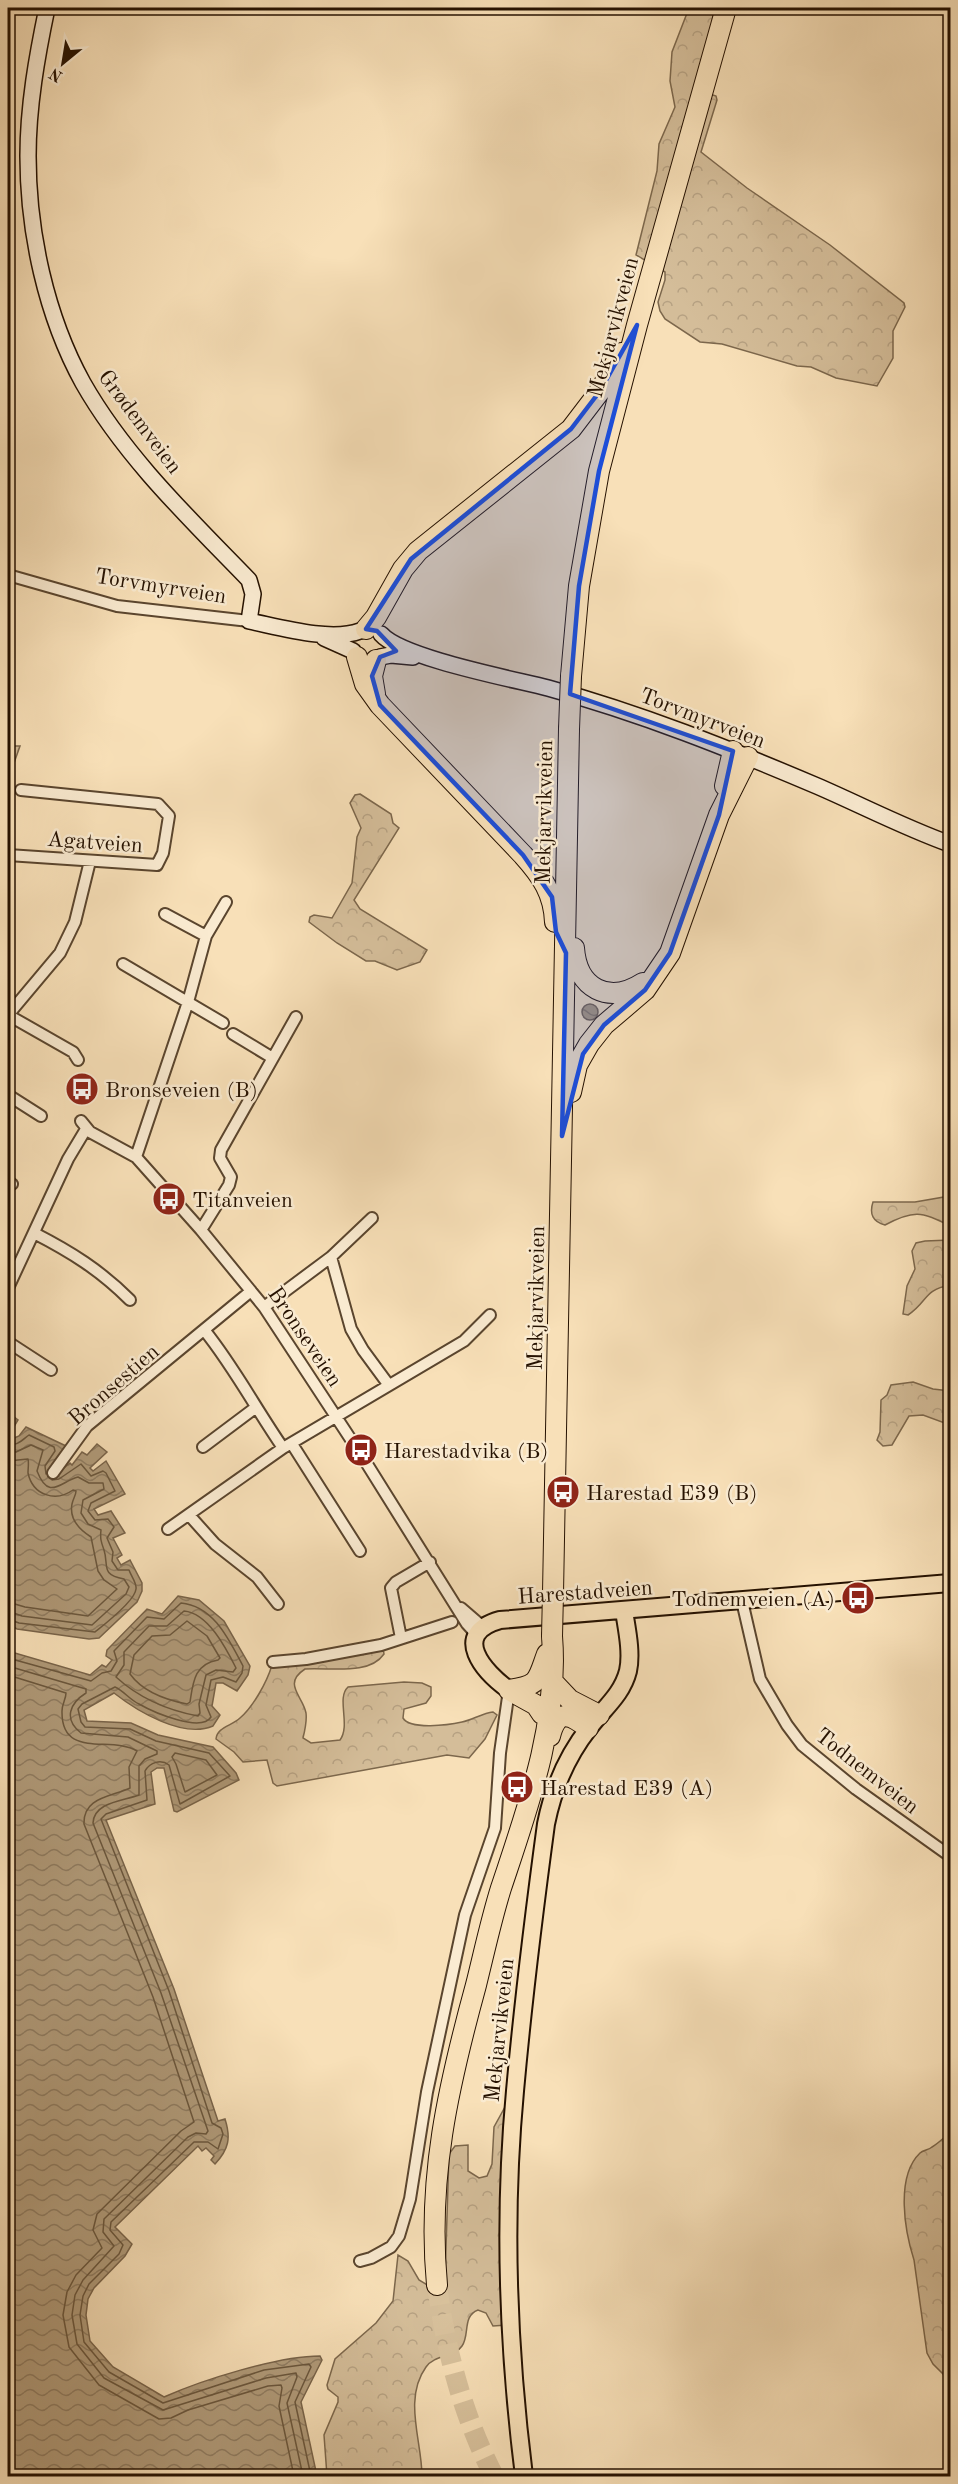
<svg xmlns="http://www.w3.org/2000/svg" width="958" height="2484" viewBox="0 0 958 2484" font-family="'Old Standard TT',serif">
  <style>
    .forest { fill: url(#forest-crowns); stroke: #7c674c; stroke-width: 1.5 }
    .water { fill: url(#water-waves); stroke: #786349; stroke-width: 1.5 }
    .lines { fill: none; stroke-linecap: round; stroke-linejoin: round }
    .shore { stroke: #6a563c; stroke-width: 1.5 }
    .highway-tunnel { stroke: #d8c19c; stroke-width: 20; stroke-dasharray: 20 10; stroke-linecap: butt }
    .street-casing { stroke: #5a452e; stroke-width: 14 }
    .secondary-casing { stroke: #251100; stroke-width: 18 }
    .primary-casing { stroke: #251100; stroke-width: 20 }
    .highway-casing { stroke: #251100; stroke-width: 22 }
    .street { stroke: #faebd1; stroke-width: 10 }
    .secondary { stroke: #faebd1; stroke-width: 15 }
    .primary { stroke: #f8e0b8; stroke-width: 16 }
    .highway { stroke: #f8e0b8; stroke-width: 20 }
    .highway-bridge-casing { stroke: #251100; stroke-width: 22; stroke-linecap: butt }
    .highway-bridge { stroke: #f8e0b8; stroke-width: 20 }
    .marked { fill: #1d4ed8; fill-opacity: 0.2; stroke: #1d4ed8; stroke-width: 4.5; stroke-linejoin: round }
    .labels { text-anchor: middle; stroke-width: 5; stroke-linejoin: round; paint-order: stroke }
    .street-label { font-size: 22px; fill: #251100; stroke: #faebd1 }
    .poi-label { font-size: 22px; fill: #251100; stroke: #faebd1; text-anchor: start }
  </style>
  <defs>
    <pattern id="forest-crowns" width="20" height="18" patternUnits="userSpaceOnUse" patternTransform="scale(1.5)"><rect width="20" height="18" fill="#d4bd99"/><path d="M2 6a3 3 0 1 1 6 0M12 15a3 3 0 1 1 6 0" fill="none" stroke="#b6a182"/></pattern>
    <pattern id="water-waves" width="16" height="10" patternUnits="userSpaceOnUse" patternTransform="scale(1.5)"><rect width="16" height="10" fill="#b09a79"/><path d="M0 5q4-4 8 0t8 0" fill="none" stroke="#8f7c61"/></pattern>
  </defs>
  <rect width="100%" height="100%" fill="#f8e0b8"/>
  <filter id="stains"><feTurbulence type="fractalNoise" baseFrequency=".00333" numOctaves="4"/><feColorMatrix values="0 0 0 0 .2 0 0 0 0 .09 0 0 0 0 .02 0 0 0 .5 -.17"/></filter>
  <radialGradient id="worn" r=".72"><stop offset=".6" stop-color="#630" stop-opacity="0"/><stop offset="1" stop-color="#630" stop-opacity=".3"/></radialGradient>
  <path class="forest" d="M689,8H711L713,16L704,92L716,96L717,100L701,152L747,188L830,245L904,303L905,307L893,331V358L877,386L836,378L811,367L797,366L722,344L700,342L665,319L660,311L658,302L665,280V272L636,255L657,171L659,144L675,107L670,81L672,52Z
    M8,746H20L8,780Z
    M360,794L391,814L393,823L399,828L354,900L360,909L427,950L420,962L397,970L375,961H366L337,943L309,922L310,917L314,915L332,918L352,883L357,837L361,828L350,803L355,795Z
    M950,1196V1226C922,1211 913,1210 885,1225C873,1222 869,1214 873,1202H915Z
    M950,1240V1285C923,1290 928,1302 908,1315L903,1314L907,1286L915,1269L912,1251L916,1243L925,1241Z
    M913,1382L933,1389L950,1391V1425L923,1415L909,1416L892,1445L883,1446L877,1440L880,1432L881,1400L887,1395L891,1385Z
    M383,1648L384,1654C369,1676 329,1667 305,1669C282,1684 303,1696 306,1713C307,1721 305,1730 303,1738L311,1743L340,1740C351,1725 336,1698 348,1687L404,1682L422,1683L431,1687V1696L426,1703L404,1709L403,1718C410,1730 449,1725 462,1722C472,1720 483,1713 493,1712L497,1715L485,1739L469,1758L447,1755L277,1786L273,1783L267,1760L243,1762L234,1752L216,1739C217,1727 232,1726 240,1718C253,1707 267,1682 272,1665Z
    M505,2107H511L517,2130L516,2304L519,2318L507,2325L493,2326L486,2313L478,2310C462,2316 470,2335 462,2346C454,2358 435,2354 426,2367C403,2399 422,2441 422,2476H327L324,2435L338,2402V2397L328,2389L327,2385L335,2359L376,2323L393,2301L398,2255L408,2261L419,2280L434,2289L445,2279L449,2154L455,2146L468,2145V2171L479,2178L487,2176L492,2164L494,2127Z
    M950,2133V2390L943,2374L933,2364L927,2353L914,2260C905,2232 895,2177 920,2153C923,2150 929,2150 932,2147C939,2143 944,2137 950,2133Z"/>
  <path class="water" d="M582 1012a8 8 0 1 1 16 0a8 8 0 1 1-16 0Z
    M9,1413L18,1420L9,1435L12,1439L19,1436L26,1427L66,1446L55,1475L70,1463L72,1465L82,1452L87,1455L97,1444L107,1452L90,1468L93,1471L106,1461L125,1494L94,1509L98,1515L111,1511L125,1533L113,1538L122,1555L117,1558L121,1565L130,1560L142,1583V1591L137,1602L99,1638L89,1639L17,1629L8,1624V1416Z
    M178,1596L199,1600L224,1621L250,1666L248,1675L237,1691L223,1683H216L212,1706L220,1715L213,1726C183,1739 137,1711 114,1693L84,1710L87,1721L131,1723L158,1735L213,1747L236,1773L239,1780L177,1812L174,1811L164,1768H157L151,1772L155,1804L106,1820L174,1989L218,2121L225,2119C231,2138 229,2149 215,2164L211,2160L214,2156L206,2148L202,2151L198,2146L115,2227L132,2244L125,2256L94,2288L88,2299L86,2315L90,2341L113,2367L164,2397C202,2380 278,2356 320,2356L322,2360L301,2402L317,2476H8V1651L90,1675L102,1665L106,1667L112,1660L106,1656L107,1650L147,1609L162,1614Z"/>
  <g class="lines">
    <path class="shore" d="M8,1443C17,1447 22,1440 29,1435L54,1447L55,1451L45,1466L46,1474
      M8,1451L16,1452L31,1445L43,1450L37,1471C49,1502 61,1481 78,1477L89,1483H103L104,1489L83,1500L81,1513L88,1524L101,1530C100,1538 101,1542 104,1550C109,1565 100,1575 124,1579L129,1587L126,1594L92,1625L22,1616L8,1611
      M8,1461L28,1459C29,1463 28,1468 28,1473C33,1496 56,1502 73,1490L76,1491C76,1495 73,1499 72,1504C69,1519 80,1530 91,1537L98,1571L104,1580L117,1589L88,1616L25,1607L8,1602
      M184,1611C208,1613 226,1648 236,1668L233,1672L216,1670L206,1675L199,1704L200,1713L198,1716C166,1710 139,1698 116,1677L124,1665V1652L149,1626H167Z
      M8,1619L19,1623L95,1632C105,1624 135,1601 136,1589C137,1583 131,1576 129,1570H118L112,1561L113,1552L107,1538L114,1527L108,1519L95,1520L88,1511L91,1503L115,1491L106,1473L103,1471L91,1476L81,1464L59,1479L52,1480
      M187,1621L207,1636L220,1658L218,1660C194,1664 193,1683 190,1702L187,1704C166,1700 143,1692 130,1674L134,1655L152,1636L170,1635Z
      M8,1658L91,1681L102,1673L111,1671L117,1661L114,1651L147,1617L164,1619L181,1603C214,1606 229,1640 243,1666L242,1673L236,1682L223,1677L211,1680L206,1705L211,1717C201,1733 153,1712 139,1704C130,1700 124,1691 115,1687L82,1704L78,1709L81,1722L85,1727L130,1729L156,1741L209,1753L230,1776L180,1804L169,1765C161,1759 150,1762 145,1771L147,1800L106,1814L101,1819L169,1991L212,2123L221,2128L223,2134L218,2149L208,2142H194L111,2222L110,2230L123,2245L119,2254L89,2284L83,2296L80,2315L84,2342L109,2372L163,2403L264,2370L309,2364L311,2367L295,2402L311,2476
      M8,1666L86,1689V1693C70,1703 63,1719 81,1733L128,1737L157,1751V1754L145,1759L139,1766V1795C123,1801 94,1802 93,1823L161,1993L208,2131L206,2134L196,2133L188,2137L104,2219L103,2232L114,2246L83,2280L75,2295L72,2315L77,2344L104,2378L163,2410L266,2378L296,2373L297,2377L287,2403L303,2476
      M8,1675L66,1693C66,1699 62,1704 62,1711C61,1760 111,1735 137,1751L129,1767L130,1788C111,1797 83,1797 84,1824L153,1997L194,2122L181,2131L97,2214L93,2230L102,2248L76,2275L67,2292L63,2315L69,2347L99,2385L159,2419L171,2418L188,2410L268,2386L281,2385L282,2388L279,2406L294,2476
      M175,1753L206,1760L217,1775L185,1792L176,1764L172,1757Z"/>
    <path class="highway-tunnel" d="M437,2285C446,2352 463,2416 494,2476"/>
    <g class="street-casing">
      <path id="street" d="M8,575L117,606L249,621
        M8,855L157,865L163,853L169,816L158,804L21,790
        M165,914L206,936
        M123,964L223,1023
        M8,1015L60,953L75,922L90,861
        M8,1015L73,1052L78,1060
        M233,1034L271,1057
        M8,1095L41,1116
        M81,1121L90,1132L136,1157L201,1230L264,1307L367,1464L467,1624L477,1635
        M136,1157L188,1002L206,936L226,902
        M8,1182L12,1184
        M201,1230L229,1185L231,1177L220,1158L221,1150L296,1017
        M34,1233C71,1252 100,1270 130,1300
        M331,1257L351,1329L363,1350L388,1384
        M8,1288L68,1159L86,1129
        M264,1307L331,1257L372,1218
        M205,1331C234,1367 256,1409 283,1448
        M8,1342L51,1370
        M292,1444L360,1551
        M203,1447L255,1408
        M53,1473L87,1426L251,1291
        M189,1515L215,1544L257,1577L278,1604
        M168,1529L283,1448L464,1341L490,1315
        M742,1601L760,1679L787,1725L802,1745L856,1789L950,1856
        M461,1608L483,1627
        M401,1638L391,1588L396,1582L430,1562
        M273,1662L306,1659L381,1645L452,1622
        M360,2261L371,2258L391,2247L399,2236L410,2199L427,2092L465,1915L495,1828L500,1753L509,1690"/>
    </g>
    <g class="secondary-casing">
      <path id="secondary" d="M47,8C37,56 28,106 28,156C28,232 46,316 83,383C125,457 190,519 249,580L253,594L249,621C279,627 330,642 360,631
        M381,634C402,658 513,679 548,688C640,713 730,749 817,786C861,805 905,828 950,844
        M324,638L353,651
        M380,657L391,655L413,657"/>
    </g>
    <g class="primary-casing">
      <path id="primary" d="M509,1690C484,1672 450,1634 500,1620L950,1583
        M524,2476C508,2349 503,2219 515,2091C523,2002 534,1913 546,1824C553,1789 567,1756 589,1728C603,1709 622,1695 628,1671C632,1653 627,1630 624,1611"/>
    </g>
    <g class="highway-casing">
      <path id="highway" d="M366,629L376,617L403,569L418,551L571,429L600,391L621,353
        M357,657L365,684L380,705L523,855C542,876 554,894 555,922
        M571,676L579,586L599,471L637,325L726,8
        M375,694L372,676L376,660
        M725,786L733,751
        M574,948C577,989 609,1005 643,983
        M571,1092L577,1065L589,1044L604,1025L645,990L670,953L719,815L748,757
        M553,1593L569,729
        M553,1682L570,1700L599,1715
        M509,1690C540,1685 537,1681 547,1654
        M509,1690L536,1705L542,1714
        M550,1736C557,1708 570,1714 588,1728
        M437,2285C427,2179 448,2087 476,1985C484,1953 491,1920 501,1888C528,1807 559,1723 552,1636"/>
    </g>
    <use href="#street" class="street"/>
    <use href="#secondary" class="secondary"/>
    <use href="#primary" class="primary"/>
    <use href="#highway" class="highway"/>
    <g class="highway-bridge-casing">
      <path id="highway-bridge" d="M569,729L571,676
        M552,1636L553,1593"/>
    </g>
    <use href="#highway-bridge" class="highway-bridge"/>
  </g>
  <path class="marked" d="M637,325L599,471L579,586L570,694L733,751L719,815L670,953L645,990L604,1025L583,1054L562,1136L566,953L556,932L552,897L523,855L380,705L372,676L380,657L396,651L377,631L366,629L411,559L571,429L600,391Z"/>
  <defs>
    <g id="bus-disc" transform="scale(1.725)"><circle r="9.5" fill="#8f2418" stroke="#faebd1"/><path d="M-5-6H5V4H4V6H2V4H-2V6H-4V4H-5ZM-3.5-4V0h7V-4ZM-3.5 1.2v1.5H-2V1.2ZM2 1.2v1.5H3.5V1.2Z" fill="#fff"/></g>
  </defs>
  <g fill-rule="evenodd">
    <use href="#bus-disc" x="82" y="1089"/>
    <use href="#bus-disc" x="169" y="1199"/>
    <use href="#bus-disc" x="361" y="1450"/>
    <use href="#bus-disc" x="563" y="1492"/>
    <use href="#bus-disc" x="858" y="1598"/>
    <use href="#bus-disc" x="517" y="1787"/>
  </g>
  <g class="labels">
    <g class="street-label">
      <text transform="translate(612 327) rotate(-75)" y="8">Mekjarvikveien</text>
      <text transform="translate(141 421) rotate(53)" y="8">Grødemveien</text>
      <text transform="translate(161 585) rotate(9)" y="8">Torvmyrveien</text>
      <text transform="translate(703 717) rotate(21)" y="8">Torvmyrveien</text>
      <text transform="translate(543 812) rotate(-89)" y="8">Mekjarvikveien</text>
      <text transform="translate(95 841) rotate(4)" y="8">Agatveien</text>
      <text transform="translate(535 1298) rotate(-89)" y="8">Mekjarvikveien</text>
      <text transform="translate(306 1336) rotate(56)" y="8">Bronseveien</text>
      <text transform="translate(113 1384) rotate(-41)" y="8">Bronsestien</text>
      <text transform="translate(585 1591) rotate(-4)" y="8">Harestadveien</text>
      <text transform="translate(868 1770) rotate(38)" y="8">Todnemveien</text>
      <text transform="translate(498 2030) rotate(-84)" y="8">Mekjarvikveien</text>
    </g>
    <g class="poi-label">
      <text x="105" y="1097">Bronseveien (B)</text>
      <text x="192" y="1207">Titanveien</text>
      <text x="384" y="1458">Harestadvika (B)</text>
      <text x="586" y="1500">Harestad E39 (B)</text>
      <text x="835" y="1606" text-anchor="end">Todnemveien (A)</text>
      <text x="540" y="1795">Harestad E39 (A)</text>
    </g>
  </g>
  <rect width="958" height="2484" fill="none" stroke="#f8e0b8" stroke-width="30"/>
  <rect x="9" y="9" width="940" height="2466" fill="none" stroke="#251100" stroke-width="3"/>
  <rect x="15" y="15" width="928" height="2454" fill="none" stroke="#251100" stroke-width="1.5"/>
  <g transform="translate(63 63) rotate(210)" stroke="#faebd1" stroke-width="4.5" paint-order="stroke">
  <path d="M0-4.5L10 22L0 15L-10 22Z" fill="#251100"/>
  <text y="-9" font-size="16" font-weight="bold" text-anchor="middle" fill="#251100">N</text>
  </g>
  <rect width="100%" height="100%" filter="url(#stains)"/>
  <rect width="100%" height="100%" fill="url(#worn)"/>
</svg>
